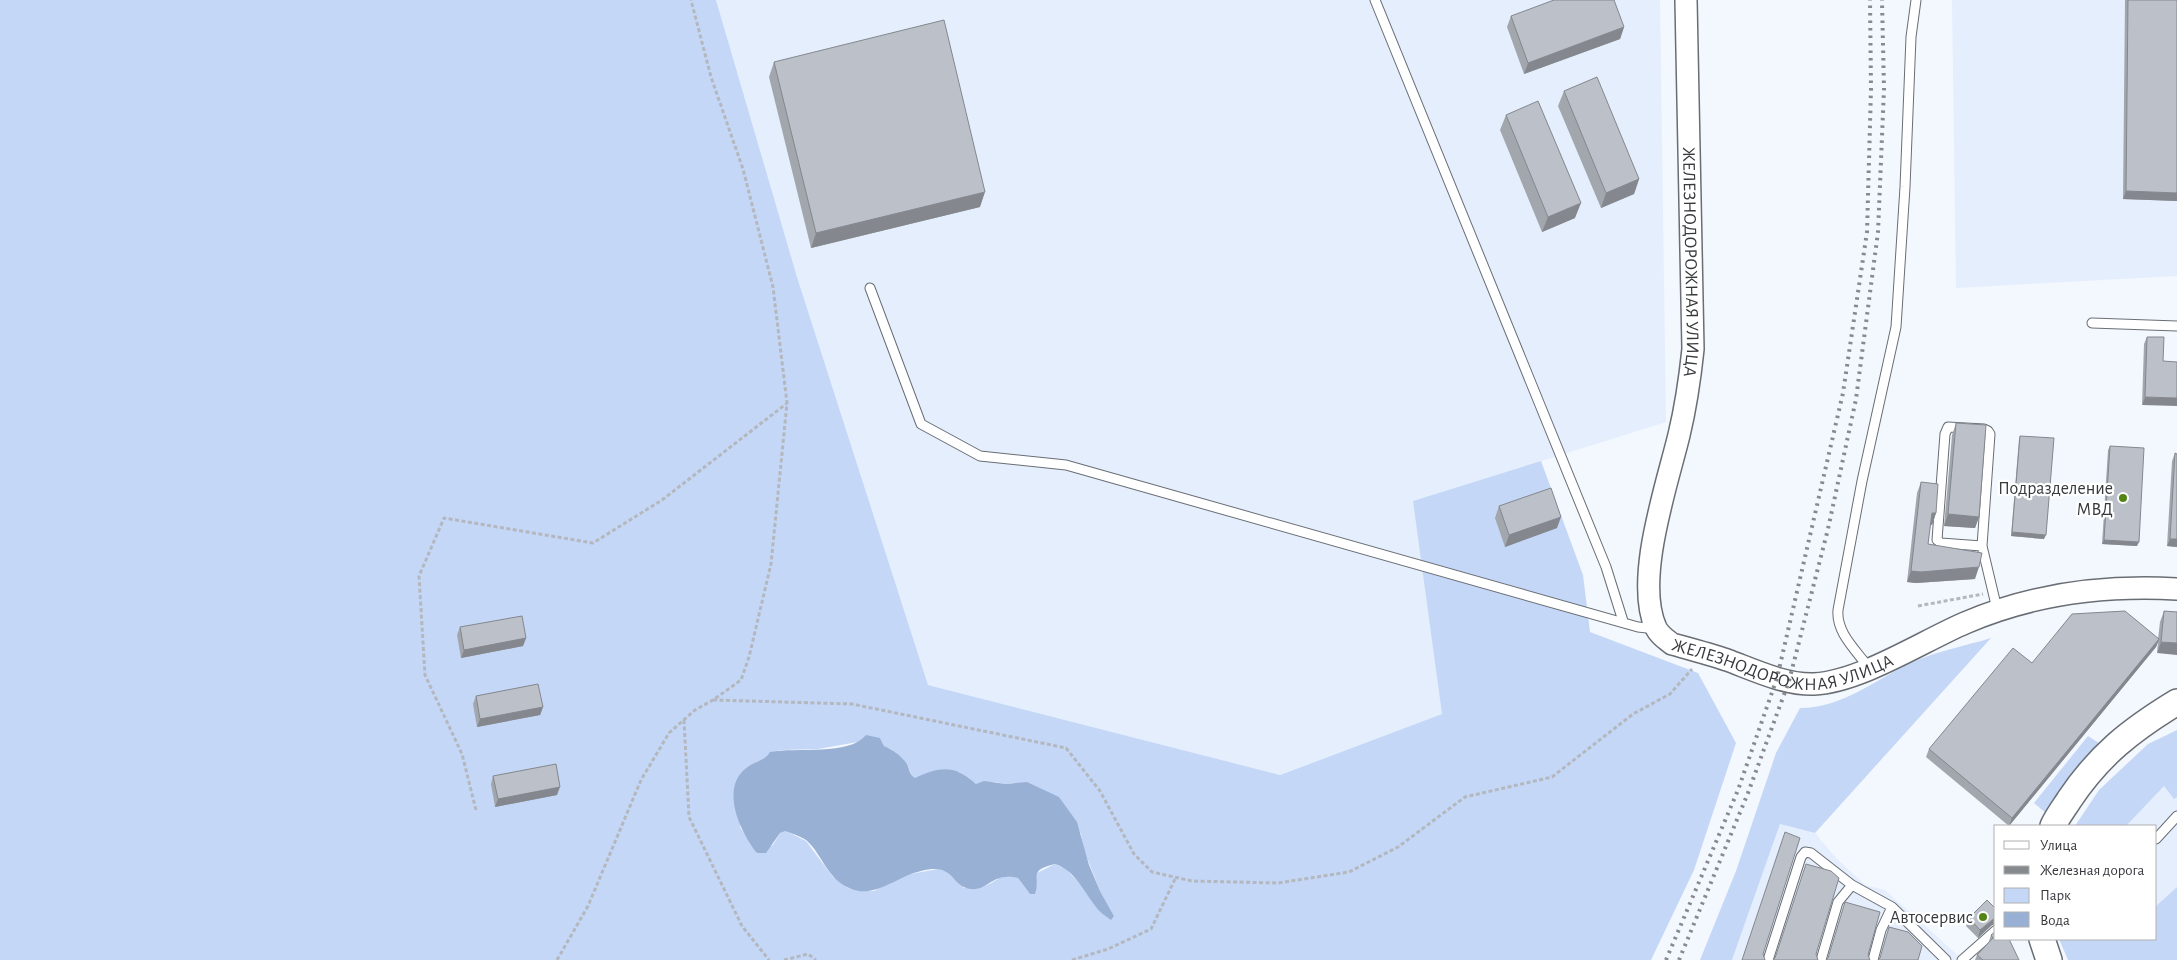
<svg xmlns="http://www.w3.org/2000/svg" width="2177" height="960" viewBox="0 0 2177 960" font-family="'Alegreya Sans',sans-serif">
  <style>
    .built { fill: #e5eefd }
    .green { fill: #c4d7f7; fill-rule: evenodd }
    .water { fill: #99b0d5 }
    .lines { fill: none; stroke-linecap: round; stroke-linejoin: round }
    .service-casing { stroke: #696e75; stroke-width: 11 }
    .tertiary-casing { stroke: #696e75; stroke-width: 24 }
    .secondary-casing { stroke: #696e75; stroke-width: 28 }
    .path { stroke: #b4b8be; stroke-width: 3; stroke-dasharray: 4 2.5; stroke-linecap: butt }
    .service { stroke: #fff; stroke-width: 9 }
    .tertiary { stroke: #fff; stroke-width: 21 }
    .secondary { stroke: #fff; stroke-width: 25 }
    .rail { stroke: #86898e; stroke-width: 4; stroke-dasharray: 2.5 5; stroke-linecap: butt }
    .wall { fill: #a2a6ad }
    .shaded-wall { fill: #84878d }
    .building { fill: #bcc1c9; stroke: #84878d }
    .poi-dot { fill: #538416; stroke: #fff; stroke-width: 2 }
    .labels { text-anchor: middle; stroke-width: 4.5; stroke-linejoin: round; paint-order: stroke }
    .street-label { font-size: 18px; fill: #37393d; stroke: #fff }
    .poi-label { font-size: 18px; fill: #37393d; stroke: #fff; text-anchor: end }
  </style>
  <rect width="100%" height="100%" fill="#f3f7fe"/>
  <path class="built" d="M716,0H1660L1666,422L1414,501L1442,714L1279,775L928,685L797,277Z
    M1952,0H2177V276L1956,288Z
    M2164,785L2174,798L2177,797V887L2156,906V826H2126Z
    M1780,824L1815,833L1837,859L1865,885L1885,890L1963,960H1732Z"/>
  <path class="green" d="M0,0H716L797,277L928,685L1280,775L1442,714L1413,501L1541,461L1583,575L1590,632L1698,673L1736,743L1694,870L1651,960H0ZM880,738L884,746C893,750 902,756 907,764C911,770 909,774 915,778L959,772L969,778L976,784L995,782L1006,784L1013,783L1059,797L1081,834L1084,850L1100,891L1114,916L1097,908L1085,889L1066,869L1055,864L1037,873C1034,880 1037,886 1035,893L1030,894L1018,878C997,873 1000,881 984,886C978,888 970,887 964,888L949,872L938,869L905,875L874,891H859L848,888L833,877L806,841L784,830L780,833L773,845L757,853L740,827L755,763L766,758L771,752L782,750L818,749Z
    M1991,638L1815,833L1780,824L1732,960H1700L1736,871L1776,753L1800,708C1843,708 1876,679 1913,662C1937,651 1965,646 1991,638Z
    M2177,730V797L2174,799L2164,786L2126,826H2075L2099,790L2148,744Z
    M2088,736L2102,745L2047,814L2034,803Z
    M2177,887V960H2068L2059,939H2156V906Z"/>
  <path class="water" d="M866,735L880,738L884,746C893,750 902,756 907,764C910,770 909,774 915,778C940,767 954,764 976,784L984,781L1006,784L1027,782L1059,797L1077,822L1089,865L1100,891L1114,916L1111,920C1106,916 1099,912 1096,907C1084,892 1075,870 1055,864C1027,871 1041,876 1035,894H1030L1018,878C992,872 988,891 971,889C950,887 956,862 921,871C897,876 874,900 849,888C827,879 821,852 806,840C800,836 791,833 785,831L780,833L766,853H757C741,833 720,790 745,769C754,761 764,762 770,752C795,747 850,756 866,735Z"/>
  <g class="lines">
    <g class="service-casing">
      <path id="service" d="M1375,0L1606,567L1623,621
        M870,288L921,424L980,456L1066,465L1638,627L1656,629
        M2092,323L2177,326
        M1982,546L1941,543L1937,540L1945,434L1948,427L1984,429L1988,431L1990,434L1982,546L1997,609
        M1869,668C1856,650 1836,633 1838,610L1862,481L1896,327L1905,187L1911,37L1916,0
        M2156,839L2177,816
        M1768,960L1801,857L1805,852L1811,853L1852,885L1892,907L1946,960
        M1821,960L1838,902L1852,885
        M1873,960L1881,930L1892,907
        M1962,960L1996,930"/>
    </g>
    <g class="tertiary-casing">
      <g id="tertiary">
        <path id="s1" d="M1686,0L1693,349C1690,378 1686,406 1679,435C1667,485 1634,580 1656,628C1660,636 1666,639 1672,644C1690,649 1709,654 1727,660C1754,670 1785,685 1814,684C1860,682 1923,641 1965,623C2032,594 2105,585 2177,589"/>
      </g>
    </g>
    <g class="secondary-casing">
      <path id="secondary" d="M2053,826C2057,817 2064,808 2069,800C2099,755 2131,730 2177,702
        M2042,939L2049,960"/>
    </g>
    <path class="path" d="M1918,606L1983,594
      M713,700L852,704L1066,748L1100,791L1134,854L1152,872L1192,881L1278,883L1349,872L1398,847L1465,797L1552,777L1633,714L1670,694L1692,669
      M684,720L689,817L742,926L769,960
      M476,810L462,754L425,675L419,576L444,518L593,543L662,500L786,404
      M557,960L588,906L641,780L669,733L695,710L713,700L741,680L749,657L771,564L787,403L773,287L743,169L711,77L691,0
      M784,960L808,954L816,960
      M1072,960L1108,949L1151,929L1176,877"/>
    <use href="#service" class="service"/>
    <use href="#tertiary" class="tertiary"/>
    <use href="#secondary" class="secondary"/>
    <path class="rail" d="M1666,960L1738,790L1777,678L1843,393L1867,232L1871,89L1870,0
      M1679,960L1748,793L1789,681L1828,529L1856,399L1878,232L1884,89L1882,0"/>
  </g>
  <path class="wall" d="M2125,0H2177V201L2123,199Z
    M1511,16L1624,27L1620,39L1524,74L1507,27Z
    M774,62L980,207L811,248L769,77Z
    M1564,91L1639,179L1634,194L1601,208L1558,106Z
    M1506,115L1575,218L1542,232L1500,130Z
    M2147,337L2163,361L2142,405L2144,344Z
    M1956,423L1979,517L1975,528L1944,526L1952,435Z
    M2020,436L2044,539L2011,536L2019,439Z
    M2110,446L2137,546L2102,544L2108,450Z
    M2175,453L2177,454V547L2167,546L2172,461Z
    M1921,482L1936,513L1932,525H1930L1928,544L1975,579L1916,583L1907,582L1917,493Z
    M1499,506L1557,528L1505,547L1495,518Z
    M2164,611L2177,612L2157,653L2158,642L2156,647L2009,826L1926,757L1929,749L2032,663L2158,639L2160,622Z
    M460,627L526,638L523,646L461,658L457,635Z
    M476,696L543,707L540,715L477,727L473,704Z
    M493,776L557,795L495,807L491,784Z
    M1996,909V924L1992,925L1978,938L1966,926L1969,918Z
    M1991,935L2019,960H1975L1977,955L1988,944Z"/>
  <path class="shaded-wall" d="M1624,27L1620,39L1524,74L1528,63Z
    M1639,179L1634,194L1601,208L1606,193Z
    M2126,191L2177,193V201L2123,199Z
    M985,192L980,207L811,248L816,233Z
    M1581,203L1575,218L1542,232L1548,217Z
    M2145,397L2177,398V406L2142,405Z
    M1932,513H1936L1932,525L1928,524Z
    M1948,514L1979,517L1975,528L1944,526Z
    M1561,517L1557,528L1505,547L1509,535Z
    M2012,532L2046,535L2044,539L2011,536Z
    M2170,539H2177V547L2167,546Z
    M2104,540L2139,542L2137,546L2102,544Z
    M1979,567L1975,579L1916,583L1907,582L1911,571Z
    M526,638L523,646L461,658L464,650Z
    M2159,639L2156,647L2009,826L2012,818Z
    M2161,642L2177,643V655L2157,653Z
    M543,707L540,715L477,727L480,719Z
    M560,787L557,795L495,807L498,799Z
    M1996,917V924L1992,925L1978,938L1980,930Z"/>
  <path class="building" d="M1554,0H1614L1624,27L1528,63L1511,16Z
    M2128,0H2177V193L2126,191Z
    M944,20L985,192L816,233L774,62Z
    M1597,77L1639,179L1606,193L1564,91Z
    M1538,101L1581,203L1548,217L1506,115Z
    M2147,337H2164L2163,361L2177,362V398L2145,397Z
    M1956,423L1986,425L1979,517L1948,514Z
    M2020,436L2054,438L2046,535L2012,532Z
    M2110,446L2144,448L2139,542L2104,540Z
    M2175,453L2177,454V539H2170Z
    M1921,482L1938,484L1936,513H1932L1928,544L1982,553L1979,567L1921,572L1911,571Z
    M1551,488L1561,517L1509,535L1499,506Z
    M2125,611L2159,639L2012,818L1929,749L2013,648L2032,663L2072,614Z
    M2164,611L2177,612V643L2161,642Z
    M522,616L526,638L464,650L460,627Z
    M538,684L543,707L480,719L476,696Z
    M556,764L560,787L498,799L493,776Z
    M1785,832L1800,838L1763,954L1765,960H1742Z
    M1806,864L1831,871L1839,878L1816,954L1818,960H1773L1775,958Z
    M1987,900L1996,909V917L1980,930L1969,918Z
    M1845,902L1880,912L1868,955L1870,960H1826L1828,958Z
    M1889,927L1908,932L1922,946L1918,960H1878L1880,958Z
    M1996,931V939H2009L2019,960H1983L1977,955L1993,938L1991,935Z"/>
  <g class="poi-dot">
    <circle cx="2123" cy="498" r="5"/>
    <circle cx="1983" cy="917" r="5"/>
  </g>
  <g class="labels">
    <g class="street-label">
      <text dy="6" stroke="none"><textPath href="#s1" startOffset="262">ЖЕЛЕЗНОДОРОЖНАЯ УЛИЦА</textPath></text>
      <text dy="6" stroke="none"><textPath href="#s1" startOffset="772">ЖЕЛЕЗНОДОРОЖНАЯ УЛИЦА</textPath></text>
    </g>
    <g class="poi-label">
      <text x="2113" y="494">Подразделение<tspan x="2113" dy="21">МВД</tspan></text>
      <text x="1973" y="923">Автосервис</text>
    </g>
  </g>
  <rect x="1994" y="825" width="162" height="115" fill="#ffffff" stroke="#afb0b1"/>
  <rect x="2004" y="841" width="25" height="8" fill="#ffffff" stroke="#afb0b1"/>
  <text x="2040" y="850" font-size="15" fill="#37393d">Улица</text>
  <rect x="2004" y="866" width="25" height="8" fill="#86898e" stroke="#afb0b1"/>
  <text x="2040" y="875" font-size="15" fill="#37393d">Железная дорога</text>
  <rect x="2004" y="888" width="25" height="15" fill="#c4d7f7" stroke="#afb0b1"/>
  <text x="2040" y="900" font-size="15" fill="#37393d">Парк</text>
  <rect x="2004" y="912" width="25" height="15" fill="#99b0d5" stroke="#afb0b1"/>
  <text x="2040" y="925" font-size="15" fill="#37393d">Вода</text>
</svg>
